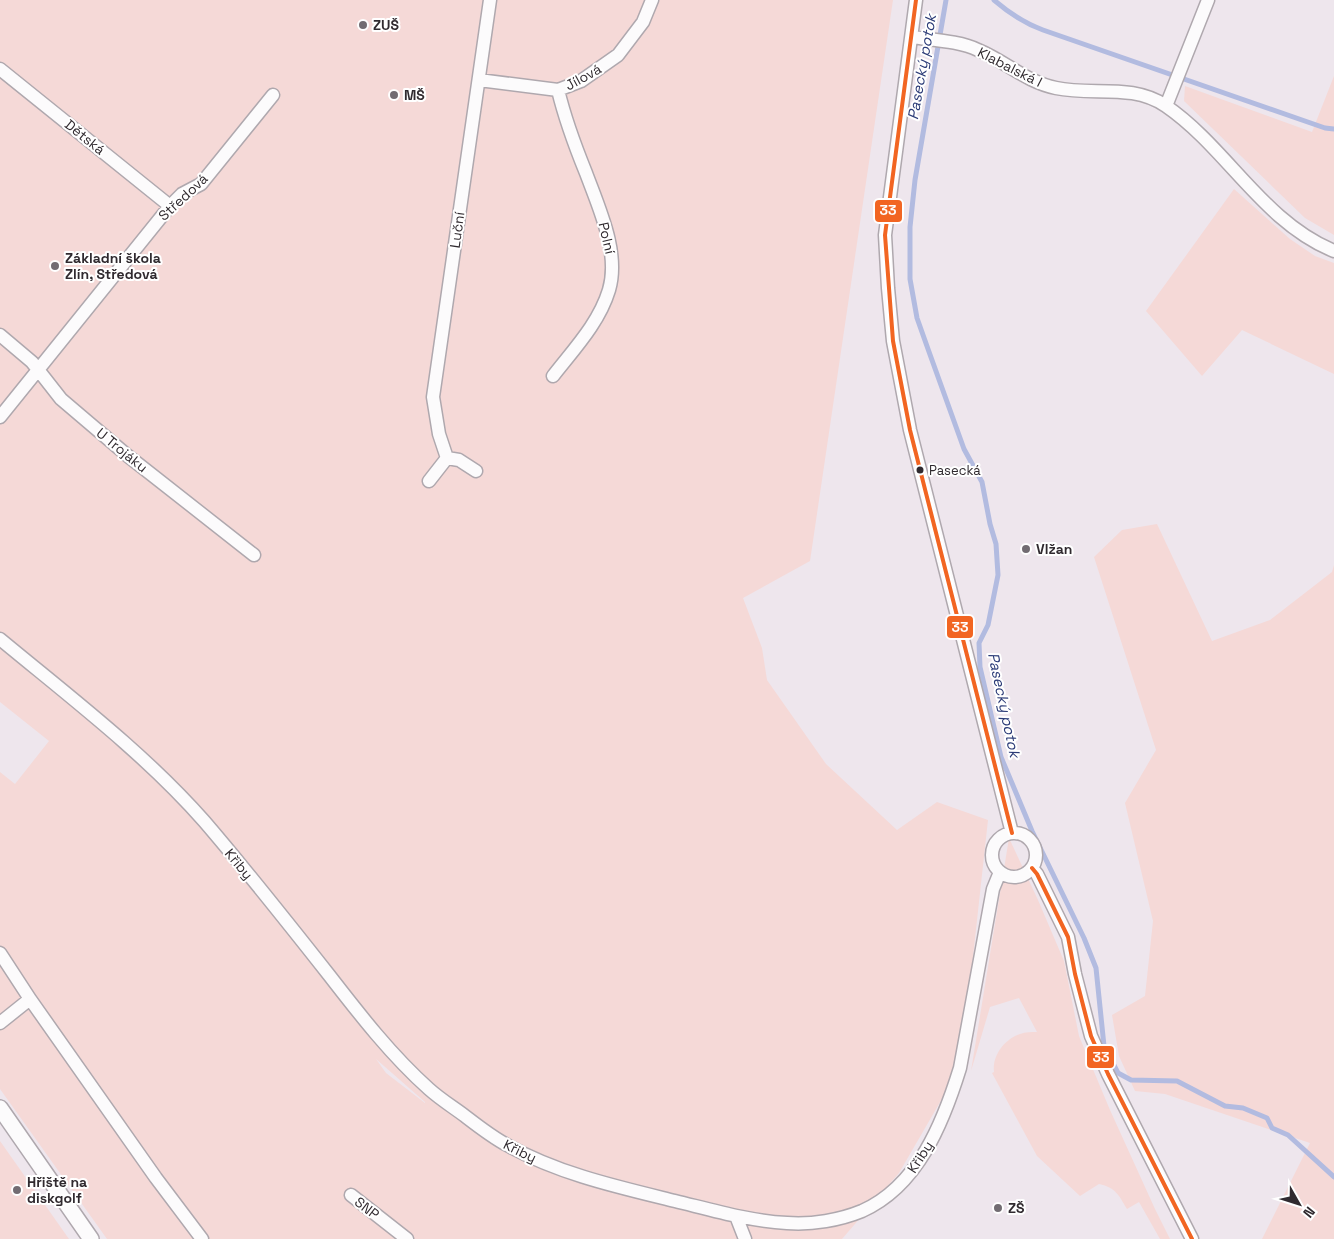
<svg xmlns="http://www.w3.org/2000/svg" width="1334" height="1239" viewBox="0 0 1334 1239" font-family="'Space Grotesk',sans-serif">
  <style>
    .green { fill: #f5d9d7; fill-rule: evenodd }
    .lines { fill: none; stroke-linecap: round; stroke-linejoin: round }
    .stream { stroke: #b2bbe0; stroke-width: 5 }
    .minor-casing { stroke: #afa8ae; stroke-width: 15 }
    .tertiary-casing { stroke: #afa8ae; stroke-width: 18 }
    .minor { stroke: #fcfbfc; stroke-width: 12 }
    .tertiary { stroke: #fcfbfc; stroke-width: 15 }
    .bus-1-casing { stroke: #fff; stroke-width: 8 }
    .bus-1 { stroke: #f26522; stroke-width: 4 }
    .poi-dot { fill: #726c72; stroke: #fff; stroke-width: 2 }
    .bus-dot { fill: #302a2f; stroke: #fff; stroke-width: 2 }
    .labels { text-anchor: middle; stroke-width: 4; stroke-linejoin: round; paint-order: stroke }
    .bus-label { font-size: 13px; fill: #302a2f; stroke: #fff; text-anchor: start }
    .poi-label { font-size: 14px; font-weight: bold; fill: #302a2f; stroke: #fff; text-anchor: start }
    .street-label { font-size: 14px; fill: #302a2f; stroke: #fff }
    .water-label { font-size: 15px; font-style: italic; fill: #2b3b77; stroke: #fff }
    .line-badge { stroke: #fff; stroke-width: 2 }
    .badge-label { font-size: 14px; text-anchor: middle; font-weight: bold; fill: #fff }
  </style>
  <rect width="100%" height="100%" fill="#eee6ed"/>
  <path class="green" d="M0,0H893L810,561L743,598L762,648L767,680L826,764L897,830L937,802L988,820L961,1066L899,1173L842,1239H107L0,1089V772L15,784L49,741L0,702ZM376,1059L425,1102V1103L386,1073Z
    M1334,76V235L1305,218L1184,101L1185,86L1312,132Z
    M1234,189L1290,239L1315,256L1334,263V374L1242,330L1202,376L1146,311Z
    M1157,524L1212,641L1270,620L1332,572L1334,565V1239H1262L1310,1143L1165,1094L1135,1091L1119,1056L1112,1015L1145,996L1153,921L1125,803L1156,750L1094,557L1122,530Z
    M1009,838L1038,900L1064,961L1079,1036L1110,1110L1155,1209L1170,1239H1160L1139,1202L1127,1209C1118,1194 1116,1188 1099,1184L1080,1196L1037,1156L992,1073L994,1072C992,1055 1005,1039 1020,1034C1026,1032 1031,1032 1037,1032L1019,998L990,1007L971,1071Z
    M0,1141L69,1239H0Z"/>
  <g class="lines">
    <path class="stream" d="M946,0L915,180L910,227V279L917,318L928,349L964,449L982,482L990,524L996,544L998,575L988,625L979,643L980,667L1001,757L1032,831L1084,938L1096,968L1104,1046L1118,1073L1131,1080L1177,1081L1225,1106L1243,1108L1267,1118L1272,1128L1288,1135L1334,1177
      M994,0C1009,13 1024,23 1043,30L1325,128L1334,129"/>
    <g class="minor-casing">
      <path id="minor" d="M916,0L885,235L888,288L893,341L910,430L1012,833
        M912,37C932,40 960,41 978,50C1005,61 1026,82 1056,88C1093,96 1132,83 1166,106C1227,148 1263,222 1334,251
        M0,69L170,206
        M479,80L558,90L581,81L618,55L643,22L652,0
        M1166,106L1208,0
        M0,335L32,362L61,399L128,456L254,555
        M553,376C574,349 599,323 609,290C620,253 599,208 586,173C575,146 565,119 558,90
        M0,417L170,206L182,194L201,184L273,95
        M447,458L439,434L433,397L490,0
        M447,458L459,460L476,471
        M429,481L447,458
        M0,639C70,697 144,753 204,821C247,871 288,923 329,975C360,1015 391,1055 429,1089C440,1099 453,1107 465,1116C478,1126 492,1137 507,1145C559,1174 618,1187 675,1201C712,1210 749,1221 787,1223C812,1225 840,1220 862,1211C918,1186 943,1123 960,1068L993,889L1000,872
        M992 855a22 22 0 1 1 44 0a22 22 0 1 1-44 0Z
        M1032,868L1037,874L1068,937L1075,974L1091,1036L1108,1074L1192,1239
        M0,953L30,999
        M0,1023L30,999L156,1178L202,1239
        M351,1195L407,1239
        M736,1216L745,1239"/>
    </g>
    <g class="tertiary-casing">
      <path id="tertiary" d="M0,1108L91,1239"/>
    </g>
    <use href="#minor" class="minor"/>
    <use href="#tertiary" class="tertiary"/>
    <g class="bus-1-casing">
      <path id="bus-1" d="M916,0L885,235L893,341L910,430L1012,833
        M1032,868L1037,874L1068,937L1075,974L1091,1036L1108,1074L1192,1239"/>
    </g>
    <use href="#bus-1" class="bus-1"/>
  </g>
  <g class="poi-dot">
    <circle cx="363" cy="25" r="5"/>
    <circle cx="394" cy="95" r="5"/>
    <circle cx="55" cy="266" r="5"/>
    <circle cx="1026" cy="549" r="5"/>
    <circle cx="17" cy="1190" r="5"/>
    <circle cx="998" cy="1208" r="5"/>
  </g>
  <circle class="bus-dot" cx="920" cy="470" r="4.5"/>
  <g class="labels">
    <g class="bus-label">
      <text x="929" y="475">Pasecká</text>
    </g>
    <g class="poi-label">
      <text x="373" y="30">ZUŠ</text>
      <text x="404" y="100">MŠ</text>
      <text x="65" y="263">Základní škola<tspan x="65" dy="16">Zlín, Středová</tspan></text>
      <text x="1036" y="554">Vlžan</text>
      <text x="27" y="1187">Hřiště na<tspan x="27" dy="16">diskgolf</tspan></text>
      <text x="1008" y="1213">ZŠ</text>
    </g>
    <g class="street-label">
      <text transform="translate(1010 67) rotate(27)" y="5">Klabalská I</text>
      <text transform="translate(583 77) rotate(-29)" y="5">Jílová</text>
      <text transform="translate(85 137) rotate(39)" y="5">Dětská</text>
      <text transform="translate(183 197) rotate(-43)" y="5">Středová</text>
      <text transform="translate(457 230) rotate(-82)" y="5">Luční</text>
      <text transform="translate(607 238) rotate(77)" y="5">Polní</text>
      <text transform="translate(122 450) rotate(39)" y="5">U Trojáku</text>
      <text transform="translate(239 864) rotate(50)" y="5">Křiby</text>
      <text transform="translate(520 1151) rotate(26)" y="5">Křiby</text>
      <text transform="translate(920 1157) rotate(-57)" y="5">Křiby</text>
      <text transform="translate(367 1208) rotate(38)" y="5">SNP</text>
    </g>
    <g class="water-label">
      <text transform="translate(922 67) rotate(-80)" y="5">Pasecký potok</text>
      <text transform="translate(1004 705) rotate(78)" y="5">Pasecký potok</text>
    </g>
  </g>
  <g class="line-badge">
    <rect x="874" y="199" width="29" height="24" rx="5" fill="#f26522"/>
    <rect x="946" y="615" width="28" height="24" rx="5" fill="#f26522"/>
    <rect x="1086" y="1045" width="29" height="24" rx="5" fill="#f26522"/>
  </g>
  <g class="badge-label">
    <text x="888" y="215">33</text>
    <text x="960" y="632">33</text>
    <text x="1101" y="1062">33</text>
  </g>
  <g transform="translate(1299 1204) rotate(129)" stroke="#ffffff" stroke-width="4" paint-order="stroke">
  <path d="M0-4L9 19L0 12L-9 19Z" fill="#302a2f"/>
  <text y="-8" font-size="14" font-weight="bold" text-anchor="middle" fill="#302a2f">N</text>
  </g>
</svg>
